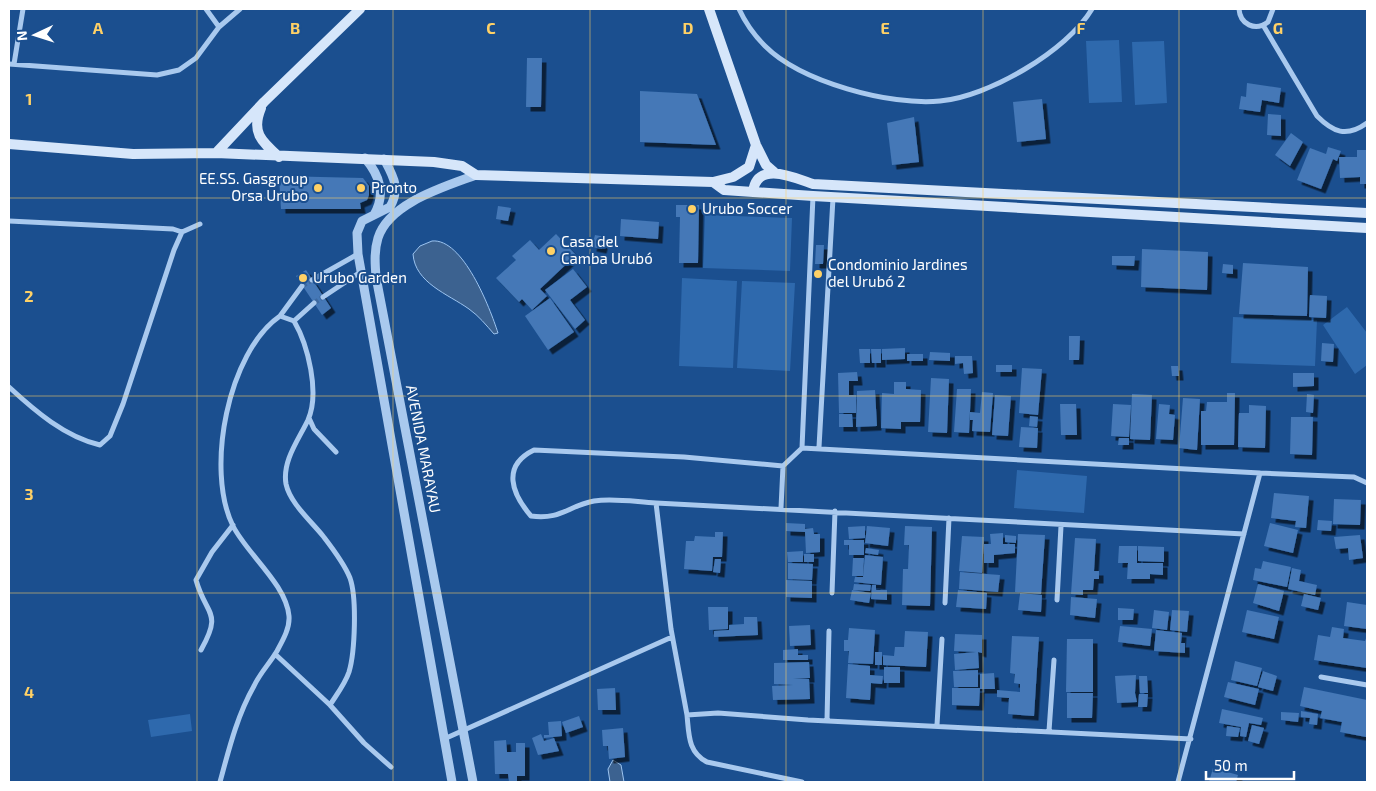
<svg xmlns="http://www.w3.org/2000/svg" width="1376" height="791" viewBox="0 0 1376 791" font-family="'Exo 2',sans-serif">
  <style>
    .grass { fill: #2e69ad }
    .water { fill: #3c6290; stroke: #9cc4f0 }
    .building { fill: #4478b7; filter: url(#shadow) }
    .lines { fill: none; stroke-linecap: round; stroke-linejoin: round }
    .minor-tunnel { stroke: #3d69a0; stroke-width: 5; stroke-dasharray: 5 2.5; stroke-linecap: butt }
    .minor { stroke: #a9c9ee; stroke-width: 5 }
    .tertiary { stroke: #a9c9ee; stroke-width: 9 }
    .secondary { stroke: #d6e6fa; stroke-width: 10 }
    .grid { fill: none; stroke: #ffd166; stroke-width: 1; stroke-opacity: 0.55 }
    .poi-dot { fill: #ffd166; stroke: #1b4f8f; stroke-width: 2 }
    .labels { text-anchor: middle; stroke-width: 4; stroke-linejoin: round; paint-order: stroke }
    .poi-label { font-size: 15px; fill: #fff; stroke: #1b4f8f; text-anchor: start }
    .street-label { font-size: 15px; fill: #fff; stroke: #1b4f8f }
    .grid-label { font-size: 16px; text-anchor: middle; font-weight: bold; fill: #ffd166; stroke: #1b4f8f; stroke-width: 4; stroke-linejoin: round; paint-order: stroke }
  </style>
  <defs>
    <filter id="shadow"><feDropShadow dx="4.5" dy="4.5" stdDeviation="0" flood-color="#0009"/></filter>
  </defs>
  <rect width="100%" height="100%" fill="#1b4f8f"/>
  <path class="grass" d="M1119,40L1122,102L1089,103L1086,41Z
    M1164,41L1167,103L1135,105L1132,42Z
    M705,215L792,218L790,271L703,268Z
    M682,278L737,281L733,368L679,366Z
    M742,281L795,283L790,371L737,368Z
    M1347,307L1367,333V365L1355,374L1323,325Z
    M1233,317L1317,320L1315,366L1231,363Z
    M1017,470L1087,476L1084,513L1014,508Z
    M190,714L192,731L151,737L148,720Z"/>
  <path class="water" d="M432,241C463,238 490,308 498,333L494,334C486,325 479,316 469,309C448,294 415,283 413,254L420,246Z
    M613,760L621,765L624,782H610L608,769Z"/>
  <path class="building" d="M527,58H542L541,107H526Z
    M1247,83L1281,88L1279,103L1262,100L1260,112L1239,109L1241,96L1246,97Z
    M640,91L697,94L716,145L640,142Z
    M1042,99L1046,139L1017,142L1013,102Z
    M1268,114L1281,115V136L1267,135Z
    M914,117L919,162L892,165L887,123Z
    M1291,133L1303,142L1290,166L1275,155Z
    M1328,147L1341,151L1337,161L1333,159L1321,189L1297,180L1310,148L1326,154Z
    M1357,150H1367V184H1360V177L1340,178L1339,157H1357Z
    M279,176L363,178L369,186V195L367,200L360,203L361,209H281Z
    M676,205H699L698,263H679L680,217H676Z
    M498,206L511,208L508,221L496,219Z
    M621,219L659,222L658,239L620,236Z
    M556,234L576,255L540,289L547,296L532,310L522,299L519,302L496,278L516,260L512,256L530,240L539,250Z
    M595,235L605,237L602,249L592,247Z
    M816,245H824L823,264H815Z
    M1142,249L1208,252L1207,290L1141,287Z
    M1112,256H1135L1134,266L1112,265Z
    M1243,263L1308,267L1307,316L1239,314Z
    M1223,264L1233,265V274L1222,273Z
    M573,269L587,287L570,300L585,320L575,329L545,290Z
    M306,270L331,308L322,315L296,276Z
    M1310,295L1327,296L1326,318L1309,317Z
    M550,298L574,332L548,350L525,316Z
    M1069,336H1080L1079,360H1069Z
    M1322,343L1334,344L1333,362L1321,361Z
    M905,348V359L882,360V349Z
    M859,349H870V363H860Z
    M871,349H881V363H872Z
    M930,352L950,353V361L929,360Z
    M907,354H923V361H907Z
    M955,356H972L973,373L964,374L963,363L955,364Z
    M996,365H1012V372H996Z
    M1171,366H1178L1179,376H1172Z
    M1022,368L1042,369L1038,415L1019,413Z
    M857,372L858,381H849V395H856V413H839L838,373Z
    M1293,373H1314V386L1293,387Z
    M931,378L949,379L947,433L928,432Z
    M894,382H906V389L921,390L920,422H901V429L881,428L882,393L894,394Z
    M957,389H971L969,433L954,432Z
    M875,390L877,426L856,427L857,391Z
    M982,392L993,393L990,432L972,431L973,420H970V412L980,413Z
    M1227,393H1235L1234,445H1201V411H1206L1207,402H1227Z
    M1132,394L1152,395L1150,440L1130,439Z
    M1307,394L1314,395L1313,413L1306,412Z
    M995,395L1011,396L1008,436L992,435Z
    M1183,398L1200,399L1197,450L1179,448Z
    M1060,404H1076L1077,435H1061Z
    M1113,404L1131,405L1129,437L1111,436Z
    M1159,404L1170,405L1169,414L1175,415L1173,440L1156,439Z
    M1249,405L1266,406L1265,448L1238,447L1239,413H1249Z
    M839,414H852L853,427H839Z
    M1030,416L1038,417L1037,427L1029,426Z
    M1291,417H1313L1312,455L1290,454Z
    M1021,427L1038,428L1037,448L1019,447Z
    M1119,438H1129V445H1118Z
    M1274,493L1309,496L1306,528L1295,527L1296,521L1271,518Z
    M1334,499L1361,500L1360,525L1333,524Z
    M1318,520L1332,521L1331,531L1317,530Z
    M786,523L805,524V529L813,528L814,534H820V552L806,553L805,532L786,531Z
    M1270,523L1298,530L1293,553L1264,546Z
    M865,526V538L849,539L848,527Z
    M867,526L890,528L888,546L865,543Z
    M905,526L932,527L930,606L902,605L903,569H908L909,545H904Z
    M715,532H723L722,557H713L712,571L684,569L686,541H694L695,536L715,537Z
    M1003,533V544H1015V553L994,555V563H984V544H991L990,534Z
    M1018,534L1045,535L1041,594L1015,592Z
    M1005,535L1016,536V543L1005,542Z
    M1360,535L1363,558L1349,560L1348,548L1336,549L1334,537Z
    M962,536L984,537L982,573L959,571Z
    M1075,538L1096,539L1094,571H1099V579H1094L1093,590H1083V595L1071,594Z
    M844,540H864V555H849V545H844Z
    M1119,546H1137V563H1163V575L1150,574V579H1127L1128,563H1118Z
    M1138,546L1164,547V562L1138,561Z
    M866,548L879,550L878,555L865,553Z
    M803,551V562H788L787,552Z
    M804,554H814V562H804Z
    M865,555L883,557L881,585L854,582L855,577H863Z
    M853,558H864L863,576H852Z
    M715,559H721L720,573L713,572Z
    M1263,561L1291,567L1287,587L1253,580L1255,568L1261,569Z
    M788,563L813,564L812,580L788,579Z
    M1292,568L1301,570L1299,581L1317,585L1315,595L1288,589Z
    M960,572L1000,575L998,592L959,589Z
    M786,580L812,581V598L786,597Z
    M854,584L871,585L870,591L853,590Z
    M1258,584L1284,591L1279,611L1253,603Z
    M872,585H876V590H887V600L871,599Z
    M852,590L871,593L869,603L850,600Z
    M958,590L987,593L986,609L956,607Z
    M1020,593L1042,595L1041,612L1018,610Z
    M1304,594L1321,598L1318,610L1301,606Z
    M1071,597L1097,599L1095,618L1070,615Z
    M1347,602L1367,605V629L1344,626Z
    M708,607H728V629L709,630Z
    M1118,608L1134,609L1133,620H1118Z
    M1154,610L1169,612L1167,630L1152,628Z
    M1172,610L1189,611L1187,632L1170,630Z
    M1247,610L1279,617L1274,639L1242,632Z
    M744,617H757L758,635L714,637V631L729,630V625L744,624Z
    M810,625L811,645L790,646L789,626Z
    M1120,626L1152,629L1150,646L1118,642Z
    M1332,627L1344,629L1343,638L1365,641L1367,636V668L1314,660L1318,635L1330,637Z
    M849,628L875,630L873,664L848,663L849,651H844V640H848Z
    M1156,630L1182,633L1181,643H1185V653L1154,651Z
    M905,631L928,632L926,667L883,665V655L894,656L895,647H904Z
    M955,634L982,635V653L978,652L979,668L955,670L954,654L976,652L954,651Z
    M1012,636L1039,637L1034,716L1008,714L1009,698L997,697V690L1020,692V684L1014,683L1015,674L1010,673Z
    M1067,639H1093V692H1066Z
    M798,649V655H808V660H783V650Z
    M875,652H882V665H875Z
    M1235,661L1262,668L1257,686L1231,680Z
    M809,662L810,678H793L809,679L810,699L773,700L772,686L793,685L774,684V663Z
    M848,664L870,666V675L883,676L882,684L871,683L870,700L846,698Z
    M884,667H900V683H884Z
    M978,670V687H954L953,671Z
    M1263,671L1277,676L1273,691L1258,687Z
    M994,673L995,689H980V674Z
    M1136,675L1135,693L1137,702L1117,703L1115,676Z
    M1139,676H1147L1148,693H1140Z
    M1228,682L1259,689L1255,705L1224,697Z
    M1304,687L1367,700L1366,737L1340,732L1342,722L1320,718L1322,711L1300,706Z
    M615,688L616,710H598L597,689Z
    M952,688H980L979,706L952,705Z
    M1067,693H1093L1092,718H1067Z
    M1139,694H1148L1147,707H1138Z
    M1222,709L1263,718L1261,725L1249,723L1246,737L1240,736L1241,727L1219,723Z
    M1301,711L1318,714L1317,725L1309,724L1310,718L1301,717Z
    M1281,712L1299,713L1298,722L1281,720Z
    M579,716L583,727L566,733L562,722Z
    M561,721L562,736L544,738V735H549L548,722Z
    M1252,725L1264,728L1259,744L1248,741Z
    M1227,726L1240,728L1238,737L1226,736Z
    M623,728L625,757L609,759L608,746H603L602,730Z
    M541,734L544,741L554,738L559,751L538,755L532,738Z
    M506,740L507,752H516V743H525V776H517V782H509L508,774H495L494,741Z
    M1213,768L1238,775L1236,782H1209Z"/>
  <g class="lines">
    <path class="minor-tunnel" d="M302,286L312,280
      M314,303L323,297"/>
    <path class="minor" d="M206,9L219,27
      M739,9C745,22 755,36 765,46C801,82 890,106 940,101C988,97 1067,51 1092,9
      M1239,9C1240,24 1255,32 1268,22L1273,9
      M1263,25L1317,116C1333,132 1346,138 1367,123
      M9,64L157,75L179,70L196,58L219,27L240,9
      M14,64L23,9
      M9,221L173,229L182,232
      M312,280L358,254
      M323,297L362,271
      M280,316L302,286
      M294,321L314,303
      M9,387C35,411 65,437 100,445L110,436L123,404L174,250L182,232L200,224
      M309,418L314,429L336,452
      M819,447L833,198
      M802,448L813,196
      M656,503C636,502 614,498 594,501C568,506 561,520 531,516C512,494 501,466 534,450L684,457L783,466
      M781,508L783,466L802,448L1260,473
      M832,593L835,511
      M1057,600L1061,526
      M945,603L949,518
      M201,650C223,611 206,616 196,580L212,552L233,525
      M275,654L330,705L364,743L391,767
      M1321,677L1367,685
      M687,715C689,735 688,752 707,762L802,782
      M827,720L829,631
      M937,725L942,639
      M1049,731L1054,660
      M444,739L672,637
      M1191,739L808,720L718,713L687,715L671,629L656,503C852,512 1048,525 1244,534
      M220,782C229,749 237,716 254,686C260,673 270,663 277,651C283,640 290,628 289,616C286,584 247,554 233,526C205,470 228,352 280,316L294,321C308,345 320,393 308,420C299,439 282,461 286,484C290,503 311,521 323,536C333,549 344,563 350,578C357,598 355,652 349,672C345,684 337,694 330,705
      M1178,782L1260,473L1354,477L1367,483"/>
    <path class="tertiary" d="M365,158C380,176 386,194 374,215
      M384,159C393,176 401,188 390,207L362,221L357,233L358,254L452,782
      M473,782L376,277C375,264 374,251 378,238C389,203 444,187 476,175"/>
    <path class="secondary" d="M709,9L756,145L766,165L774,172
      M261,108C251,132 261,141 279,157
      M9,144L133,154L216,153L434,162L462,166L476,175L713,182L724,190L813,196L1367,228
      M216,153L264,102L360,9
      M713,182L733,177L749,167L756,145
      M753,192C757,160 795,178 813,184L1367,213"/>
  </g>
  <path class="grid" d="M197,9V782M393,9V782M590,9V782M786,9V782M983,9V782M1179,9V782M9,198H1367M9,396H1367M9,593H1367"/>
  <g class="poi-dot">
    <circle cx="318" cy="188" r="5"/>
    <circle cx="361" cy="188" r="5"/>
    <circle cx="692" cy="209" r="5"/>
    <circle cx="551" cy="251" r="5"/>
    <circle cx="818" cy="274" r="5"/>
    <circle cx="303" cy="278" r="5"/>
  </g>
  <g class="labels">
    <g class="poi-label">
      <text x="308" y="184" text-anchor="end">EE.SS. Gasgroup<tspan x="308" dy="17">Orsa Urubo</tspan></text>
      <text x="371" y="193">Pronto</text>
      <text x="702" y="214">Urubo Soccer</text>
      <text x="561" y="247">Casa del<tspan x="561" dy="17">Camba Urubó</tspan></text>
      <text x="828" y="270">Condominio Jardines<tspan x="828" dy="17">del Urubó 2</tspan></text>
      <text x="313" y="283">Urubo Garden</text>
    </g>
    <g class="street-label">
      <text transform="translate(423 449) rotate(79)" y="5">AVENIDA MARAYAU</text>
    </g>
  </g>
  <g class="grid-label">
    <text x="98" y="34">A</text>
    <text x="295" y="34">B</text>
    <text x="491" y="34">C</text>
    <text x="688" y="34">D</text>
    <text x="885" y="34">E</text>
    <text x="1081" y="34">F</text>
    <text x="1278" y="34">G</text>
    <text x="29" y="105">1</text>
    <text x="29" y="302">2</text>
    <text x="29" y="500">3</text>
    <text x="29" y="698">4</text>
  </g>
  <rect width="1376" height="791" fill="none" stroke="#ffffff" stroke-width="20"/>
  <g transform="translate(35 35) rotate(266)" stroke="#1b4f8f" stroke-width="4" paint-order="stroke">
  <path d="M0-4L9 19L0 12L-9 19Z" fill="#ffffff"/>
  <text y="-8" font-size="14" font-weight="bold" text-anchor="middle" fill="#ffffff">N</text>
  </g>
  <path d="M1206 771v8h88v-8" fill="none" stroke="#ffffff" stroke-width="2.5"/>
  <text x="1214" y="771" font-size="15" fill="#ffffff" stroke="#1b4f8f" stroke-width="4" paint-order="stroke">50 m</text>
</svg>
